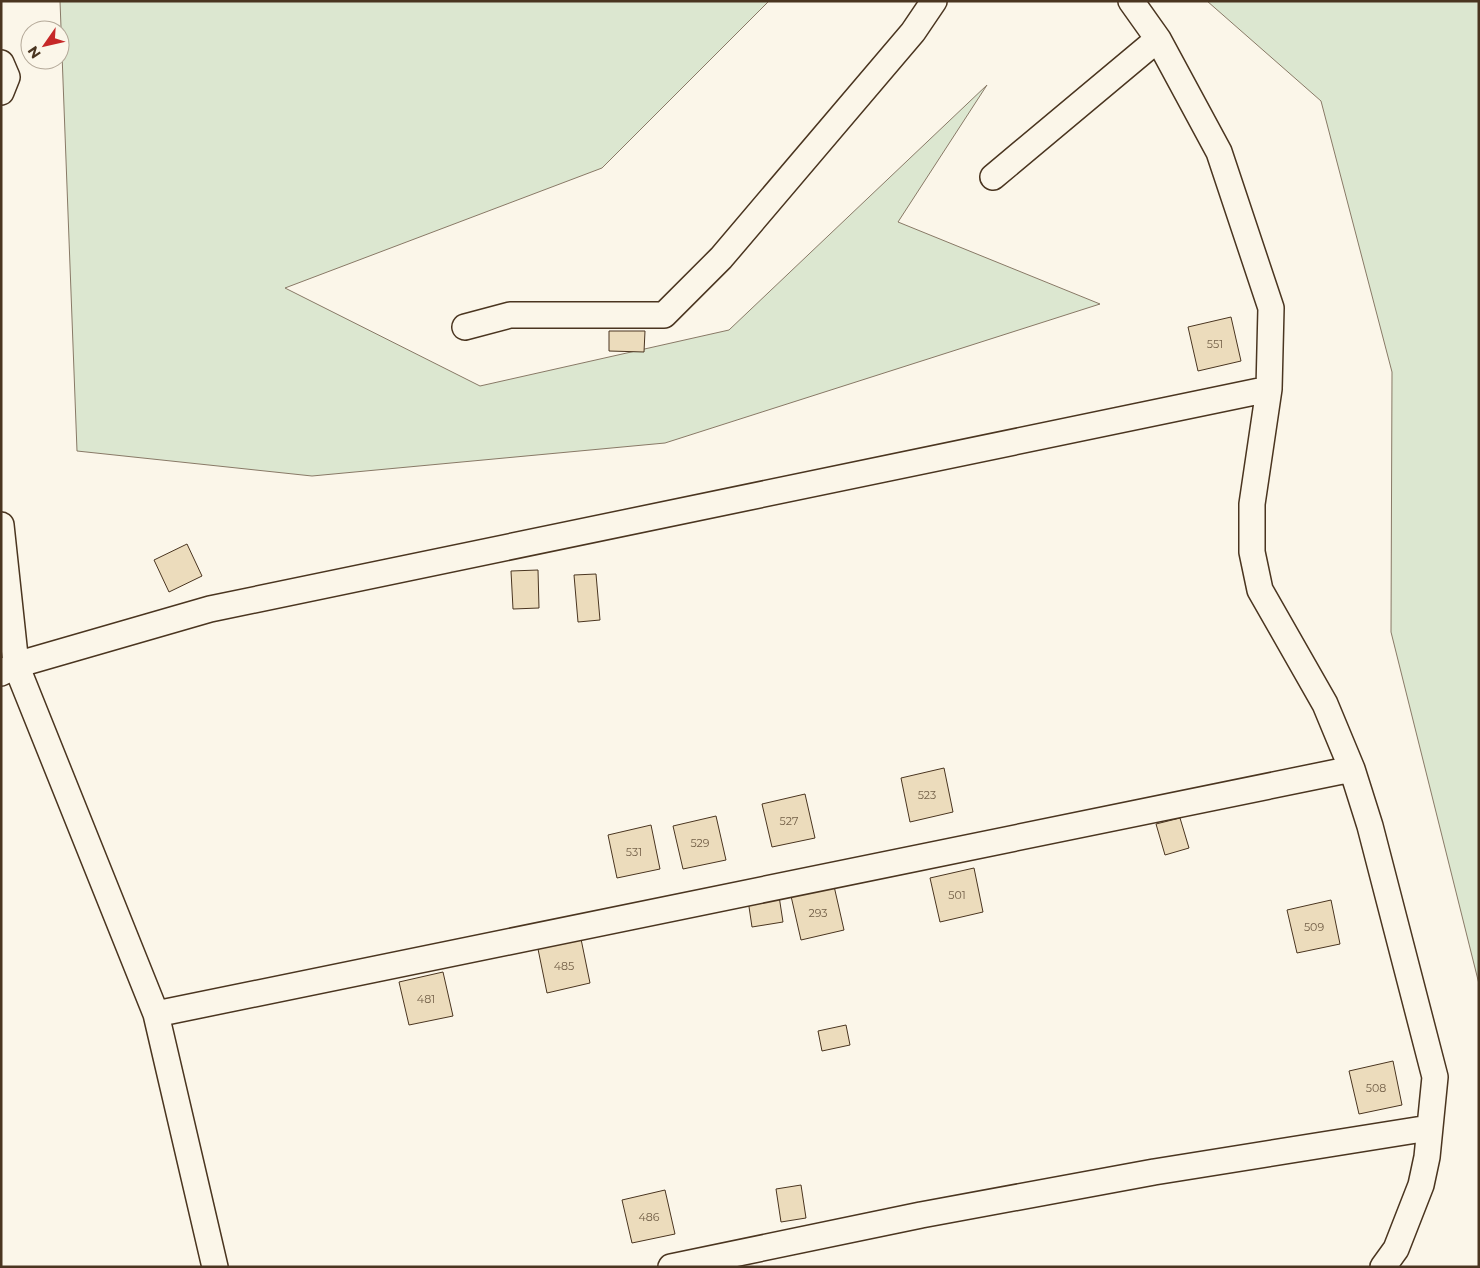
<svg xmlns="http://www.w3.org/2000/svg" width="1480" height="1268" viewBox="0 0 1480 1268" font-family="Montserrat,sans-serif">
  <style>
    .green { fill: #dce7d0; stroke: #887966 }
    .building { fill: #ecdcbc; stroke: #4a3520 }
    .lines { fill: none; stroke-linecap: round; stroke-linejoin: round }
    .minor-casing { stroke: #4a3520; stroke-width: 28 }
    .minor { stroke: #fbf6e9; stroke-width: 25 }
    .labels { text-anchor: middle; stroke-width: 4; stroke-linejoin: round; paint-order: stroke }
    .number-label { font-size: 11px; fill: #725f47 }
  </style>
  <rect width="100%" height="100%" fill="#fbf6e9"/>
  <path class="green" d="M60,1H769L602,168L285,288L480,386L729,330L987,85L898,222L1100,304L665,443L312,476L77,451Z
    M1207,1H1479V984L1391,632L1392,372L1321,101Z"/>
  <path class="building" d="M1231,317L1241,361L1198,371L1188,327Z
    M609,331H645L644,352L609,351Z
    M187,544L202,576L169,592L154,560Z
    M538,570L539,608L513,609L511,571Z
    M596,574L600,620L578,622L574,575Z
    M944,768L953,812L910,822L901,778Z
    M805,794L815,838L772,847L762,804Z
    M716,816L726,860L683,869L673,826Z
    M1180,818L1189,848L1165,855L1156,824Z
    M651,825L660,869L617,878L608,835Z
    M974,868L983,912L940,922L930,878Z
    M834,886L844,930L801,940L791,896Z
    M779,896L783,922L752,927L748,900Z
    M1331,900L1340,944L1297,953L1287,910Z
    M581,939L590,983L547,993L538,949Z
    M443,972L453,1016L409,1025L399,982Z
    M846,1025L850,1045L822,1051L818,1031Z
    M1393,1061L1402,1105L1359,1114L1349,1071Z
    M801,1185L806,1218L781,1222L776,1189Z
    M665,1190L675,1234L632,1243L622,1200Z"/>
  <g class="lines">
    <g class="minor-casing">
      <path id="minor" d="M1131,1L1158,39
        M1,63L7,77L1,92
        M993,177L1158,39L1219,152L1271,308L1269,389L1252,504V552L1260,590L1325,704L1352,769L1370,826L1435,1077L1427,1157L1421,1185L1396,1249L1383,1267
        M465,327L510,315H664L721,258L913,32L934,1
        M1,525L16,665L156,1014L215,1267
        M1,673L16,665L210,609L1269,389
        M156,1014L1352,769
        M671,1267L921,1215L1154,1172L1429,1128"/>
    </g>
    <use href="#minor" class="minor"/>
  </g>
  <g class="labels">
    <g class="number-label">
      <text x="1215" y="348">551</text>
      <text x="927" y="799">523</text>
      <text x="789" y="825">527</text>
      <text x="700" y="847">529</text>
      <text x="634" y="856">531</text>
      <text x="957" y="899">501</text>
      <text x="818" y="917">293</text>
      <text x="1314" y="931">509</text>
      <text x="564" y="970">485</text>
      <text x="426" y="1003">481</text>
      <text x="1376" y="1092">508</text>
      <text x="649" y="1221">486</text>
    </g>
  </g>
  <rect width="1480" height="1268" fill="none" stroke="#4a3520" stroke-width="5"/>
  <g transform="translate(45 45) rotate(236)"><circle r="24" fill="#fbf6e9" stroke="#b4a999"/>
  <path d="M0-4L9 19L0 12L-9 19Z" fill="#c62828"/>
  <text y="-8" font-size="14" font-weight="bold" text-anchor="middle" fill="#4a3520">N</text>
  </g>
</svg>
